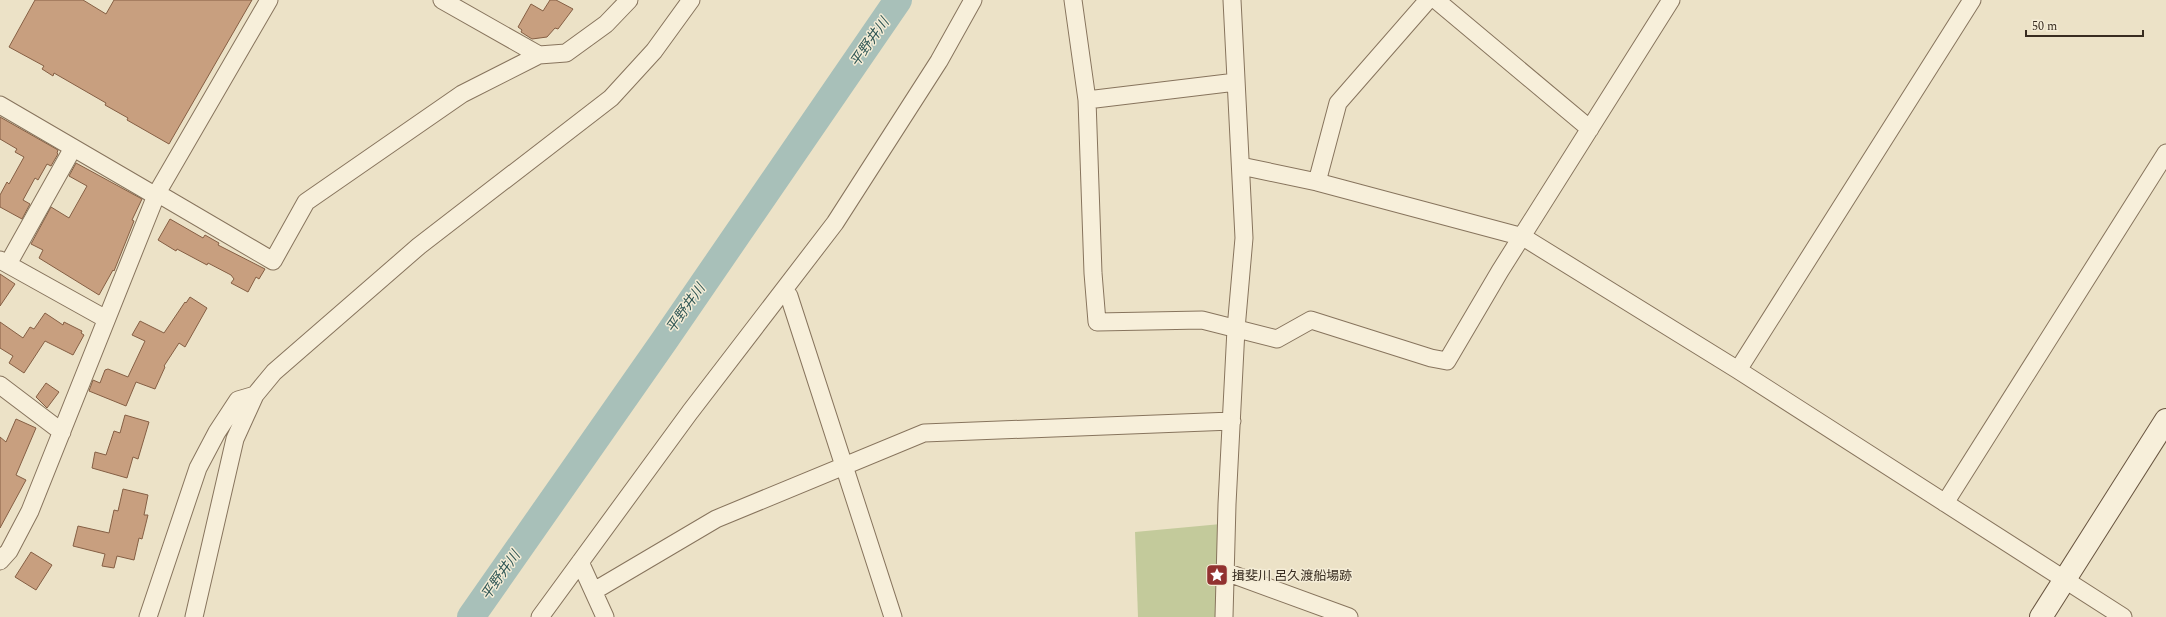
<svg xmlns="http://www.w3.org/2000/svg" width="2166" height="617" viewBox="0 0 2166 617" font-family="Spectral,'Noto Sans JP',serif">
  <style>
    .green { fill: #c3ca9b }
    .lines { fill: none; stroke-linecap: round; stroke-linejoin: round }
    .river { stroke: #a8c0b9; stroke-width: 28 }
    .building { fill: #c89f7f; stroke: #855f44 }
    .street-casing { stroke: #87745d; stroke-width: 19 }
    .secondary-casing { stroke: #695540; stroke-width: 24 }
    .street { stroke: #f7efda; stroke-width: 17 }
    .secondary { stroke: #f7efda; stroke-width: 22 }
    .labels { text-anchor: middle; stroke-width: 3; stroke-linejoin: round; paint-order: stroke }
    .poi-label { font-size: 13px; fill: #382c20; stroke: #f4ecd6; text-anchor: start }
    .water-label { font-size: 14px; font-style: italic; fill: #305755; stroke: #f4ecd6 }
  </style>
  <rect width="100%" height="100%" fill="#ece2c7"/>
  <path class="green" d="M1221,524L1219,617H1138L1135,532Z"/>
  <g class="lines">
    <path class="river" d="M471,617L664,341L898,0"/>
  </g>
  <path class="building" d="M35,0H83L106,14L114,0H252L169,144L127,120L128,118L105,105L106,103L54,73L53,76L42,69L44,66L9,47Z
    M550,0H556L573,9L558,29L555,28L547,37L532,39L521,32L522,30L518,27L531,4L543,11Z
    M0,117L58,150L57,153L58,154L51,166L47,164L38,180L35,178L23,200L30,204L22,219L0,207V195L7,182L9,184L24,157L15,152L17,149L0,139Z
    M76,163L142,199L132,220L134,221L114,271L113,270L99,295L39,258L43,250L31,244L51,207L69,218L87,186L69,176Z
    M170,219L203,238L205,235L219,243L218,245L265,269L259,279L256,277L248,292L231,283L234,279L231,275L208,263L207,265L177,249L176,251L158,240Z
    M0,274L15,284L0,306Z
    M190,297L207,308L185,347L179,343L164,366L165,367L155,389L136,382L126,406L89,391L93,380L100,383L105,370L108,369L128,377L145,341L132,335L140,321L164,333L185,302L186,303Z
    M45,313L63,325L64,322L82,331L81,333L84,335L73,355L45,341L24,373L9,363L13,356L0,348V322L23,338L30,327L34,329Z
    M46,383L59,392L47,408L36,397Z
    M125,415L149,422L138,459L133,457L127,478L92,468L95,452L106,455L114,431L120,433Z
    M16,419L36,428L16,475L26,480L0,528V437L6,442Z
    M123,489L148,495L144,515H148L142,539L139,538L134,560L117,556L114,568L102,566L105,554L73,546L78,526L109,533L114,510L118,511Z
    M31,552L52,565L36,590L15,577Z"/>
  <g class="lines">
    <g class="street-casing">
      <path id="street" d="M442,0L539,55
        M1073,0L1087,100L1093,273L1097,322L1202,320L1277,339L1311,320L1431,358L1447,361L1500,271L1671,0
        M1436,0L1590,129
        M1087,100L1236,82
        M0,105L156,196
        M1241,166L1317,182L1523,237L1738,370L2123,617
        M1317,182L1338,103L1428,0
        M157,193L273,261L306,202L462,94L539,55L566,53L606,24L629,0
        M0,260L106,319
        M8,264L73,148
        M784,290L789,296L893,617
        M1738,370L1972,0
        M0,385L62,432
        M1945,503L2166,153
        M0,561L9,551L30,511L157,193L269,0
        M580,562L605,617
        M1226,572L1349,617
        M594,591L716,519L924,433L1232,421
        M148,617L198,468L217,432L238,400L255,395
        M194,617L235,439L255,395L274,372L419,246L611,98L654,51L691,0
        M540,617L690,412L835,223L939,61L973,0
        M1224,617L1227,504L1236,329L1244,238L1232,0"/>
    </g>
    <g class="secondary-casing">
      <path id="secondary" d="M2041,617L2166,420"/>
    </g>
    <use href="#street" class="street"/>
    <use href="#secondary" class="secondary"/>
  </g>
  <defs>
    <g id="sight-square" transform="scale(1.15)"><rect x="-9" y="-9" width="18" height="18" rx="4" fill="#923230" stroke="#f4ecd6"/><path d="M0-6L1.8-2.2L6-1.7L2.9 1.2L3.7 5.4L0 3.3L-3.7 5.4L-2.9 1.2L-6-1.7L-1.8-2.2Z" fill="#fff"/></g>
  </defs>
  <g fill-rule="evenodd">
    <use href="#sight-square" x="1217" y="575"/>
  </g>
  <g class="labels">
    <g class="poi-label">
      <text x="1232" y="580">揖斐川 呂久渡船場跡</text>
    </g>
    <g class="water-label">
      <text transform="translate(869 42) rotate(-55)" y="5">平野井川</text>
      <text transform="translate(685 308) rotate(-55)" y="5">平野井川</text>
      <text transform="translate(500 575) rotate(-55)" y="5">平野井川</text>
    </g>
  </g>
  <path d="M2026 30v6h117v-6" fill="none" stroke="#382c20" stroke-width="2"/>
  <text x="2032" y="30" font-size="12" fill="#382c20" stroke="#f4ecd6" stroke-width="3" paint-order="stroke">50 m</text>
</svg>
